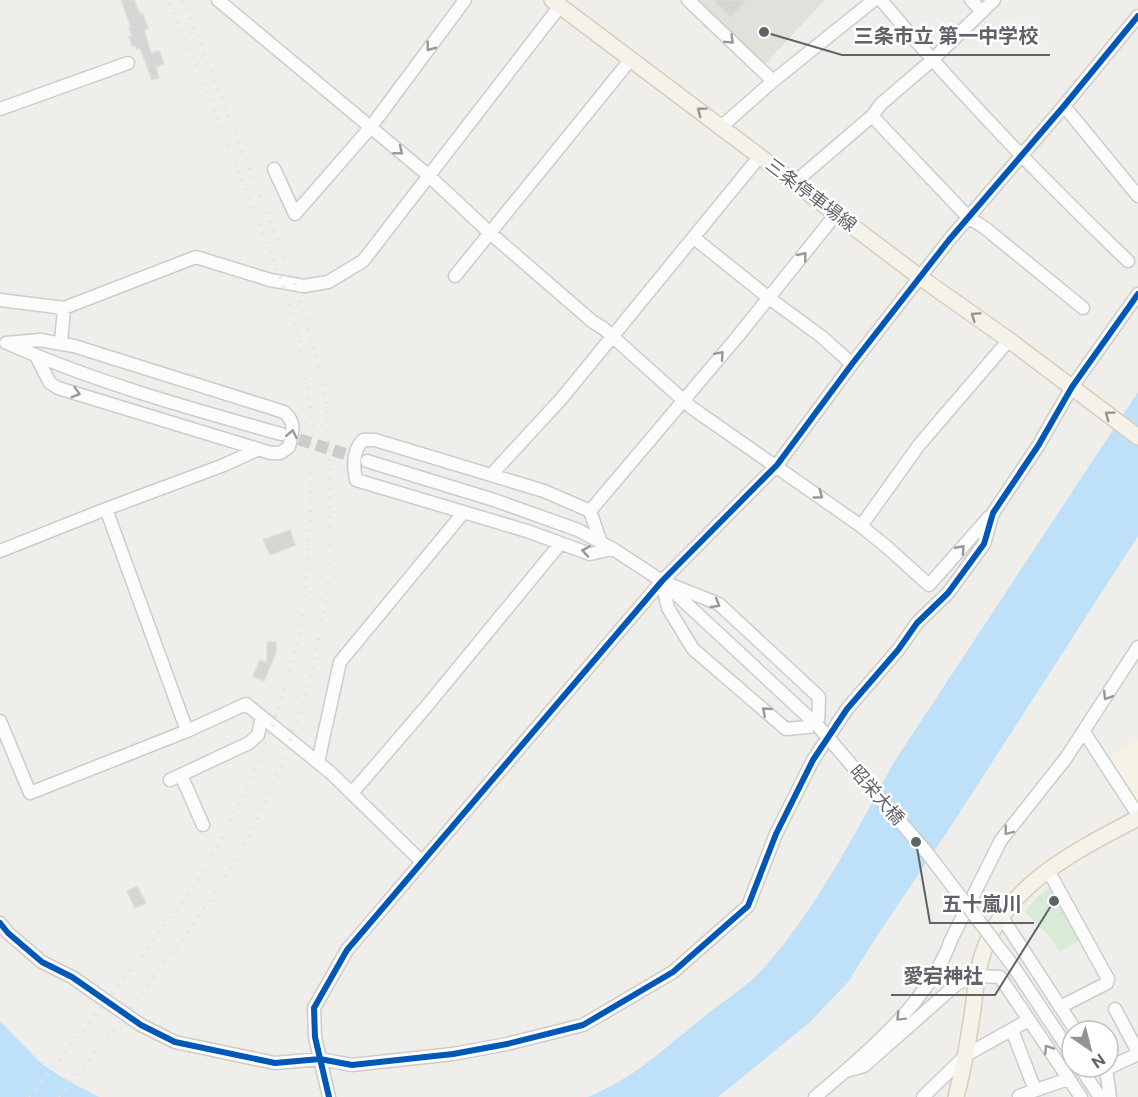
<svg xmlns="http://www.w3.org/2000/svg" width="1138" height="1097" viewBox="0 0 1138 1097" font-family="'Public Sans','Noto Sans JP',sans-serif">
  <style>
    .commercial { fill: #f7f3e4 }
    .education { fill: #e2e0da }
    .green { fill: #d8ebd6 }
    .water { fill: #bfe0f9 }
    .building { fill: #d6d5d3; stroke: #deddd9; stroke-width: 1.5 }
    .lines { fill: none; stroke-linecap: round; stroke-linejoin: round }
    .minor-tunnel { stroke: #cbcbca; stroke-width: 12; stroke-dasharray: 12 6; stroke-linecap: butt }
    .minor-casing { stroke: #cbcccc; stroke-width: 15 }
    .major-casing { stroke: #d7ceb8; stroke-width: 18 }
    .minor { stroke: #fdfcfc; stroke-width: 12 }
    .major { stroke: #f4f2e9; stroke-width: 15 }
    .rail { stroke: #e4e4e4; stroke-width: 4; stroke-dasharray: 1.5 8; stroke-linecap: butt }
    .minor-bridge-casing { stroke: #cbcccc; stroke-width: 15; stroke-linecap: butt }
    .minor-bridge { stroke: #fdfcfc; stroke-width: 12 }
    .cycleway-casing { stroke: #fff; stroke-width: 10 }
    .cycleway { stroke: #0057b8; stroke-width: 6 }
    .oneway { stroke: #96999c }
    .oneway2 { stroke: #939595 }
    .labels { text-anchor: middle; stroke-width: 5; stroke-linejoin: round; paint-order: stroke }
    .street-label { font-size: 18px; fill: #5f6368; stroke: #fff }
    .leader { fill: none; stroke: #5f6368; stroke-width: 2 }
    .callout-dot { fill: #5f6368; stroke: #fff; stroke-width: 2 }
    .callout-label { font-size: 20px; text-anchor: middle; font-weight: bold; fill: #5f6368; stroke: #fff; stroke-width: 5; stroke-linejoin: round; paint-order: stroke }
  </style>
  <rect width="100%" height="100%" fill="#efeeea"/>
  <path class="commercial" d="M1138,740V808L1109,757Z"/>
  <path class="education" d="M699,0H825L765,64Z"/>
  <path class="green" d="M1052,885L1081,939L1060,952L1052,939L1025,912L1037,897Z"/>
  <path class="water" d="M1138,392V536L949,829L877,936L848,982L810,1022L718,1097H588C634,1078 663,1050 701,1019C720,1003 744,989 761,971C815,912 856,832 894,762Z
    M0,1021L42,1064L68,1081L99,1097H0Z"/>
  <path class="building" d="M121,0H134L140,14L142,13L148,28L144,30L151,53L159,51L164,64L156,67L159,78L152,80L140,48L137,49L136,46H132L129,37L132,36L129,28L131,27Z
    M713,0H747L730,17Z
    M290,530L295,545L270,555L263,540Z
    M267,642H276V653L264,681L253,676L260,660L267,663Z
    M137,886L146,903L135,908L127,891Z"/>
  <g class="lines">
    <path class="minor-tunnel" d="M282,434L367,461"/>
    <g class="minor-casing">
      <path id="minor" d="M218,0L428,175L490,233L593,322L603,328L692,408L861,526L888,548L929,585L989,517
        M688,0L773,81
        M881,0C958,92 1041,178 1128,261
        M971,0L982,12
        M1064,106L1138,196
        M0,109L128,63
        M872,116L968,217L985,228L1083,308
        M722,126L773,81L874,0
        M274,169L295,214L370,128L465,0
        M795,182L872,116L881,104L931,61L994,0
        M694,238L769,298L822,337L852,364
        M455,276L631,59
        M0,300L64,308L196,257L270,280L304,286L328,282L363,261L560,6
        M6,343L40,340L74,346L284,412C297,423 292,433 289,447L280,453H271L58,388L50,383L36,356
        M7,343C95,382 188,408 281,434
        M61,344L64,308
        M367,461L494,500L578,530L613,549L662,581L818,726
        M491,475L562,398L760,156
        M106,509L187,731
        M590,511L738,336L836,214
        M861,526L919,445L1009,340
        M601,543L590,511L544,491L375,440H363C353,450 353,466 356,480L527,531L590,554L613,549
        M0,551L106,509L224,465L259,449
        M662,582L668,608L693,649L786,729L818,726
        M669,584L719,604L819,697L818,726
        M0,721L30,793L187,731L246,704L331,773L421,861
        M1084,732L1138,815
        M318,762L340,662L464,512
        M181,775L203,825
        M170,780L249,743L258,735L262,717
        M352,793L426,707L560,544
        M1049,872L1108,979L1107,983L1060,1007
        M1001,916L1076,1031
        M0,923L8,933L42,962L72,977L141,1025L175,1042L275,1063L320,1059L352,1065L453,1054L507,1044L583,1025L673,972L748,906L776,834L813,760L847,709L898,650L917,623L948,593L984,544L993,513L1038,446L1072,387L1138,294
        M1115,1009L1138,1052
        M1012,1030L1035,1090
        M1063,1041L1072,1055
        M1080,1067L1100,1097
        M1106,1069L1138,1054
        M1106,1069L1110,1097
        M846,1071L864,1066L958,983L978,976L1000,977L1081,1097
        M1019,1096L1068,1079
        M329,1097L315,1037L314,1008L347,950L662,581L777,465L852,364L949,240L1064,106L1138,16
        M815,1097C865,1055 929,1002 951,940L1001,840L1066,758L1138,647
        M923,1097L966,1055L1029,1020"/>
    </g>
    <g class="major-casing">
      <path id="major" d="M552,0L921,278L1009,340L1138,437
        M956,1097C963,1070 968,1043 972,1016C975,995 976,973 983,953C1005,885 1079,849 1138,818"/>
    </g>
    <use href="#minor" class="minor"/>
    <use href="#major" class="major"/>
    <path class="rail" d="M29,1097L107,1001L181,904L217,848L252,777L274,722L289,676L303,617L310,520L313,424L297,329L282,282L209,96L168,0
      M59,1097L116,1027L212,899L246,842L278,774L310,684L328,590L330,471L326,398L305,315L295,284L183,0"/>
    <g class="minor-bridge-casing">
      <path id="minor-bridge" d="M818,726L928,854L1013,966L1063,1041"/>
    </g>
    <use href="#minor-bridge" class="minor-bridge"/>
    <g class="cycleway-casing">
      <path id="cycleway" d="M0,923L8,933L42,962L72,977L141,1025L175,1042L275,1063L320,1059L352,1065L453,1054L507,1044L583,1025L673,972L748,906L776,834L813,760L847,709L898,650L917,623L948,593L984,544L993,513L1038,446L1072,387L1138,294
        M329,1097L315,1037L314,1008L347,950L662,581L777,465L852,364L949,240L1064,106L1138,16"/>
    </g>
    <use href="#cycleway" class="cycleway"/>
  </g>
  <defs><path id="oneway-chevron" d="M-2-3.5L2.5 0L-2 3.5" fill="none" stroke-width="1.6" stroke-linecap="round" stroke-linejoin="round" transform="scale(1.5)"/></defs>
  <g class="oneway">
    <use href="#oneway-chevron" transform="translate(730 40) rotate(44)"/>
    <use href="#oneway-chevron" transform="translate(430 47) rotate(127)"/>
    <use href="#oneway-chevron" transform="translate(399 151) rotate(39)"/>
    <use href="#oneway-chevron" transform="translate(803 256) rotate(-51)"/>
    <use href="#oneway-chevron" transform="translate(720 355) rotate(-49)"/>
    <use href="#oneway-chevron" transform="translate(76 393) rotate(17)"/>
    <use href="#oneway-chevron" transform="translate(292 434) rotate(-79)"/>
    <use href="#oneway-chevron" transform="translate(819 495) rotate(36)"/>
    <use href="#oneway-chevron" transform="translate(961 549) rotate(-48)"/>
    <use href="#oneway-chevron" transform="translate(586 551) rotate(-171)"/>
    <use href="#oneway-chevron" transform="translate(716 604) rotate(31)"/>
    <use href="#oneway-chevron" transform="translate(1107 696) rotate(122)"/>
    <use href="#oneway-chevron" transform="translate(766 711) rotate(-139)"/>
    <use href="#oneway-chevron" transform="translate(1008 831) rotate(128)"/>
    <use href="#oneway-chevron" transform="translate(900 1017) rotate(135)"/>
    <use href="#oneway-chevron" transform="translate(1048 1049) rotate(-123)"/>
  </g>
  <g class="oneway2">
    <use href="#oneway-chevron" transform="translate(701 111) rotate(-143)"/>
    <use href="#oneway-chevron" transform="translate(975 316) rotate(-145)"/>
    <use href="#oneway-chevron" transform="translate(1109 415) rotate(-143)"/>
  </g>
  <g class="labels">
    <g class="street-label">
      <text transform="translate(811 195) rotate(37)" y="6">三条停車場線</text>
      <text transform="translate(877 795) rotate(49)" y="6">昭栄大橋</text>
    </g>
  </g>
  <path class="leader" d="M764 32L842 55H1050M916 842L930 923H1034M1054 901L995 995H891"/>
  <g class="callout-dot">
    <circle cx="764" cy="32" r="6"/>
    <circle cx="916" cy="842" r="6"/>
    <circle cx="1054" cy="901" r="6"/>
  </g>
  <g class="callout-label">
    <text x="946" y="43">三条市立 第一中学校</text>
    <text x="982" y="911">五十嵐川</text>
    <text x="943" y="983">愛宕神社</text>
  </g>
  <g transform="translate(1090 1049) rotate(145)"><circle r="28" fill="#ffffff" stroke="#bfc1c3" stroke-width="1.5"/>
  <path d="M0-4.5L10 22L0 15L-10 22Z" fill="#919496"/>
  <text y="-9" font-size="16" font-weight="bold" text-anchor="middle" fill="#5f6368">N</text>
  </g>
</svg>
